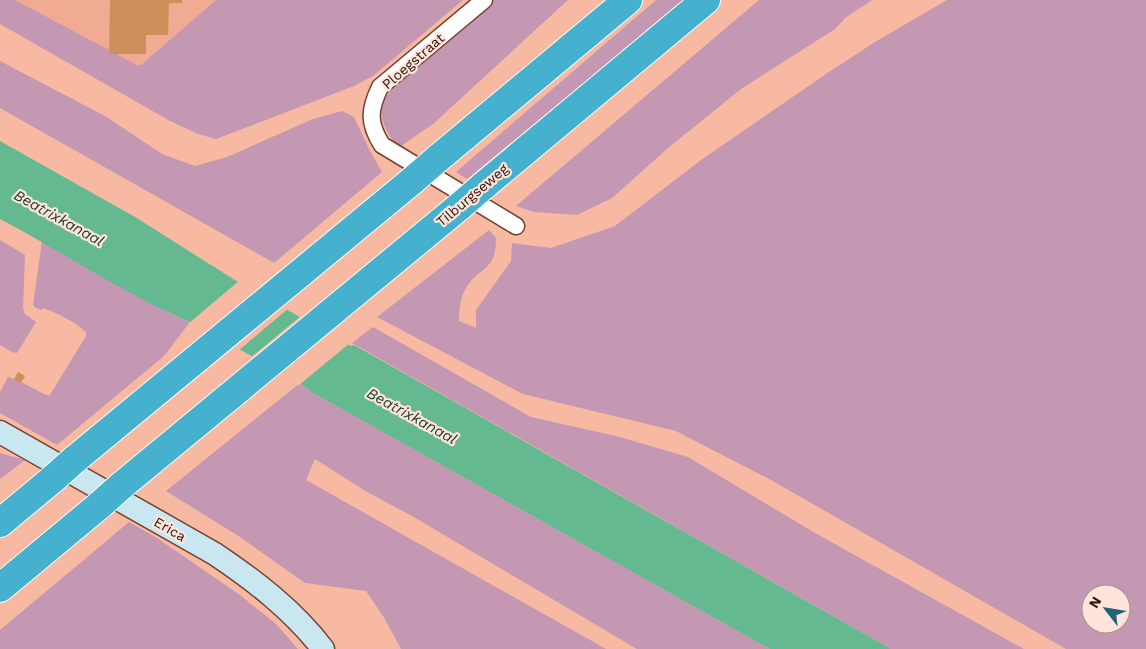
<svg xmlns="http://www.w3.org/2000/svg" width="1146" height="649" viewBox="0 0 1146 649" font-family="'Work Sans',sans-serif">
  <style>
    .built { fill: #f0ab92 }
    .green { fill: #c497b3; fill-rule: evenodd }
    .water { fill: #65b990 }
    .pier { fill: #f7b9a2 }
    .building { fill: #ce905a }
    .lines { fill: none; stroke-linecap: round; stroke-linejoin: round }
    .street-casing { stroke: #74402d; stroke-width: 19 }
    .secondary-casing { stroke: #74402d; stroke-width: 25 }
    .highway-casing { stroke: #fff; stroke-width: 30 }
    .street { stroke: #fff; stroke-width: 16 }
    .secondary { stroke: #c8e7f1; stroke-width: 22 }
    .highway { stroke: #46b0cf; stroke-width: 28 }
    .highway-bridge-casing { stroke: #fff; stroke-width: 30; stroke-linecap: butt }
    .highway-bridge { stroke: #46b0cf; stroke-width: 28 }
    .labels { text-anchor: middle; stroke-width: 4.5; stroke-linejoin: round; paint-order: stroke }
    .street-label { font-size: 14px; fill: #2b140c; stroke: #fee4da }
    .water-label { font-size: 15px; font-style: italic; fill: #163b2a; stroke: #fee4da }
  </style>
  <rect width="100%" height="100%" fill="#f7b9a2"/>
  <path class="built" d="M0,0H225L134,79Z"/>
  <path class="green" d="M0,0H15L137,65H141L216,0H463L373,76L354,86L216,139L198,134L170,121L0,24Z
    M494,0H568L433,124L398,148C388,134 379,121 382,103C385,90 478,14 494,0Z
    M656,0H685L467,179L456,172Z
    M759,0H872L845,18L835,29L741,89L668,148L612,198L577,215L534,212L516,206Z
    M947,0H1146V649H1066L771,480L676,431L523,394L377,317L489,230L496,238C496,274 477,266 465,290C460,299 459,311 459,321L476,328V310L511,261L512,243L551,248L615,226L701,160L829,72L875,42ZM1091,594H1121V624H1091Z
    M0,61L105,116L162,154L195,166L227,157L313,119L342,111L354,117L369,149L382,172L274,263L0,108Z
    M0,240L25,255L23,308L25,314L36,322L17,353L12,352L0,345Z
    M42,241L71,259L171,314L190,322L164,356L57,445L0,413V392L8,377L17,380L46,395H50L86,336V332C75,322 58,313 43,308L42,310L36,308L33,305Z
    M373,327L531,417L616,436L688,457L815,533L1024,649H891L352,343Z
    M300,383L313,393L770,649H637L412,516L367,492L315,459L306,480L606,649H401L383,616L366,591L305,583L240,537L166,491Z
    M0,453L25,460L0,479Z
    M129,522L157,538L240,595L276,624L298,649H0V630Z"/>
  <path class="water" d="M0,141L135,217L238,282L351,346L354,345L891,649H770L313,393L300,383L190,322C124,294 63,252 0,219Z"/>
  <path class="pier" d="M240,280L289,308L238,351L188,324Z
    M302,315L350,343L299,385L250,358Z"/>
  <path class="building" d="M110,0H182V3H169L168,35H146V54H109Z
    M18,372L25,376L21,383L14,379Z"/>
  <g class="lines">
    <g class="street-casing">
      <path id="street" d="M484,0L380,87C369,110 368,123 382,145L516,226"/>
    </g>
    <g class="secondary-casing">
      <path id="secondary" d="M0,432L215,554C255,581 293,610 323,649"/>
    </g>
    <g class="highway-casing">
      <path id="highway" d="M436,160L628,0
        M482,187L706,0
        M74,460L413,180
        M121,486L460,206
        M0,523L54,478
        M0,588L101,504"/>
    </g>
    <use href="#street" class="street"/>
    <use href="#secondary" class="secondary"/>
    <use href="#highway" class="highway"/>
    <g class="highway-bridge-casing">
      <path id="highway-bridge" d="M413,180L436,160
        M460,206L482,187
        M54,478L74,460
        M101,504L121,486"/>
    </g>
    <use href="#highway-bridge" class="highway-bridge"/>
  </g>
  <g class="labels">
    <g class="street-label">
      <text transform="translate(413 61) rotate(-41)" y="5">Ploegstraat</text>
      <text transform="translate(472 195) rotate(-40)" y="5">Tilburgseweg</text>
      <text transform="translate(170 529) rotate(30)" y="5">Erica</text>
    </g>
    <g class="water-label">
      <text transform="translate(59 218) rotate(29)" y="5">Beatrixkanaal</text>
      <text transform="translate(412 416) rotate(29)" y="5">Beatrixkanaal</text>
    </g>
  </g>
  <g transform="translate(1106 609) rotate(301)"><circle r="24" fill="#fee4da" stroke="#aa9188"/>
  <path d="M0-4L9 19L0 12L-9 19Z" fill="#216377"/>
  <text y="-8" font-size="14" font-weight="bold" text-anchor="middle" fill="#2b140c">N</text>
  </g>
</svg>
